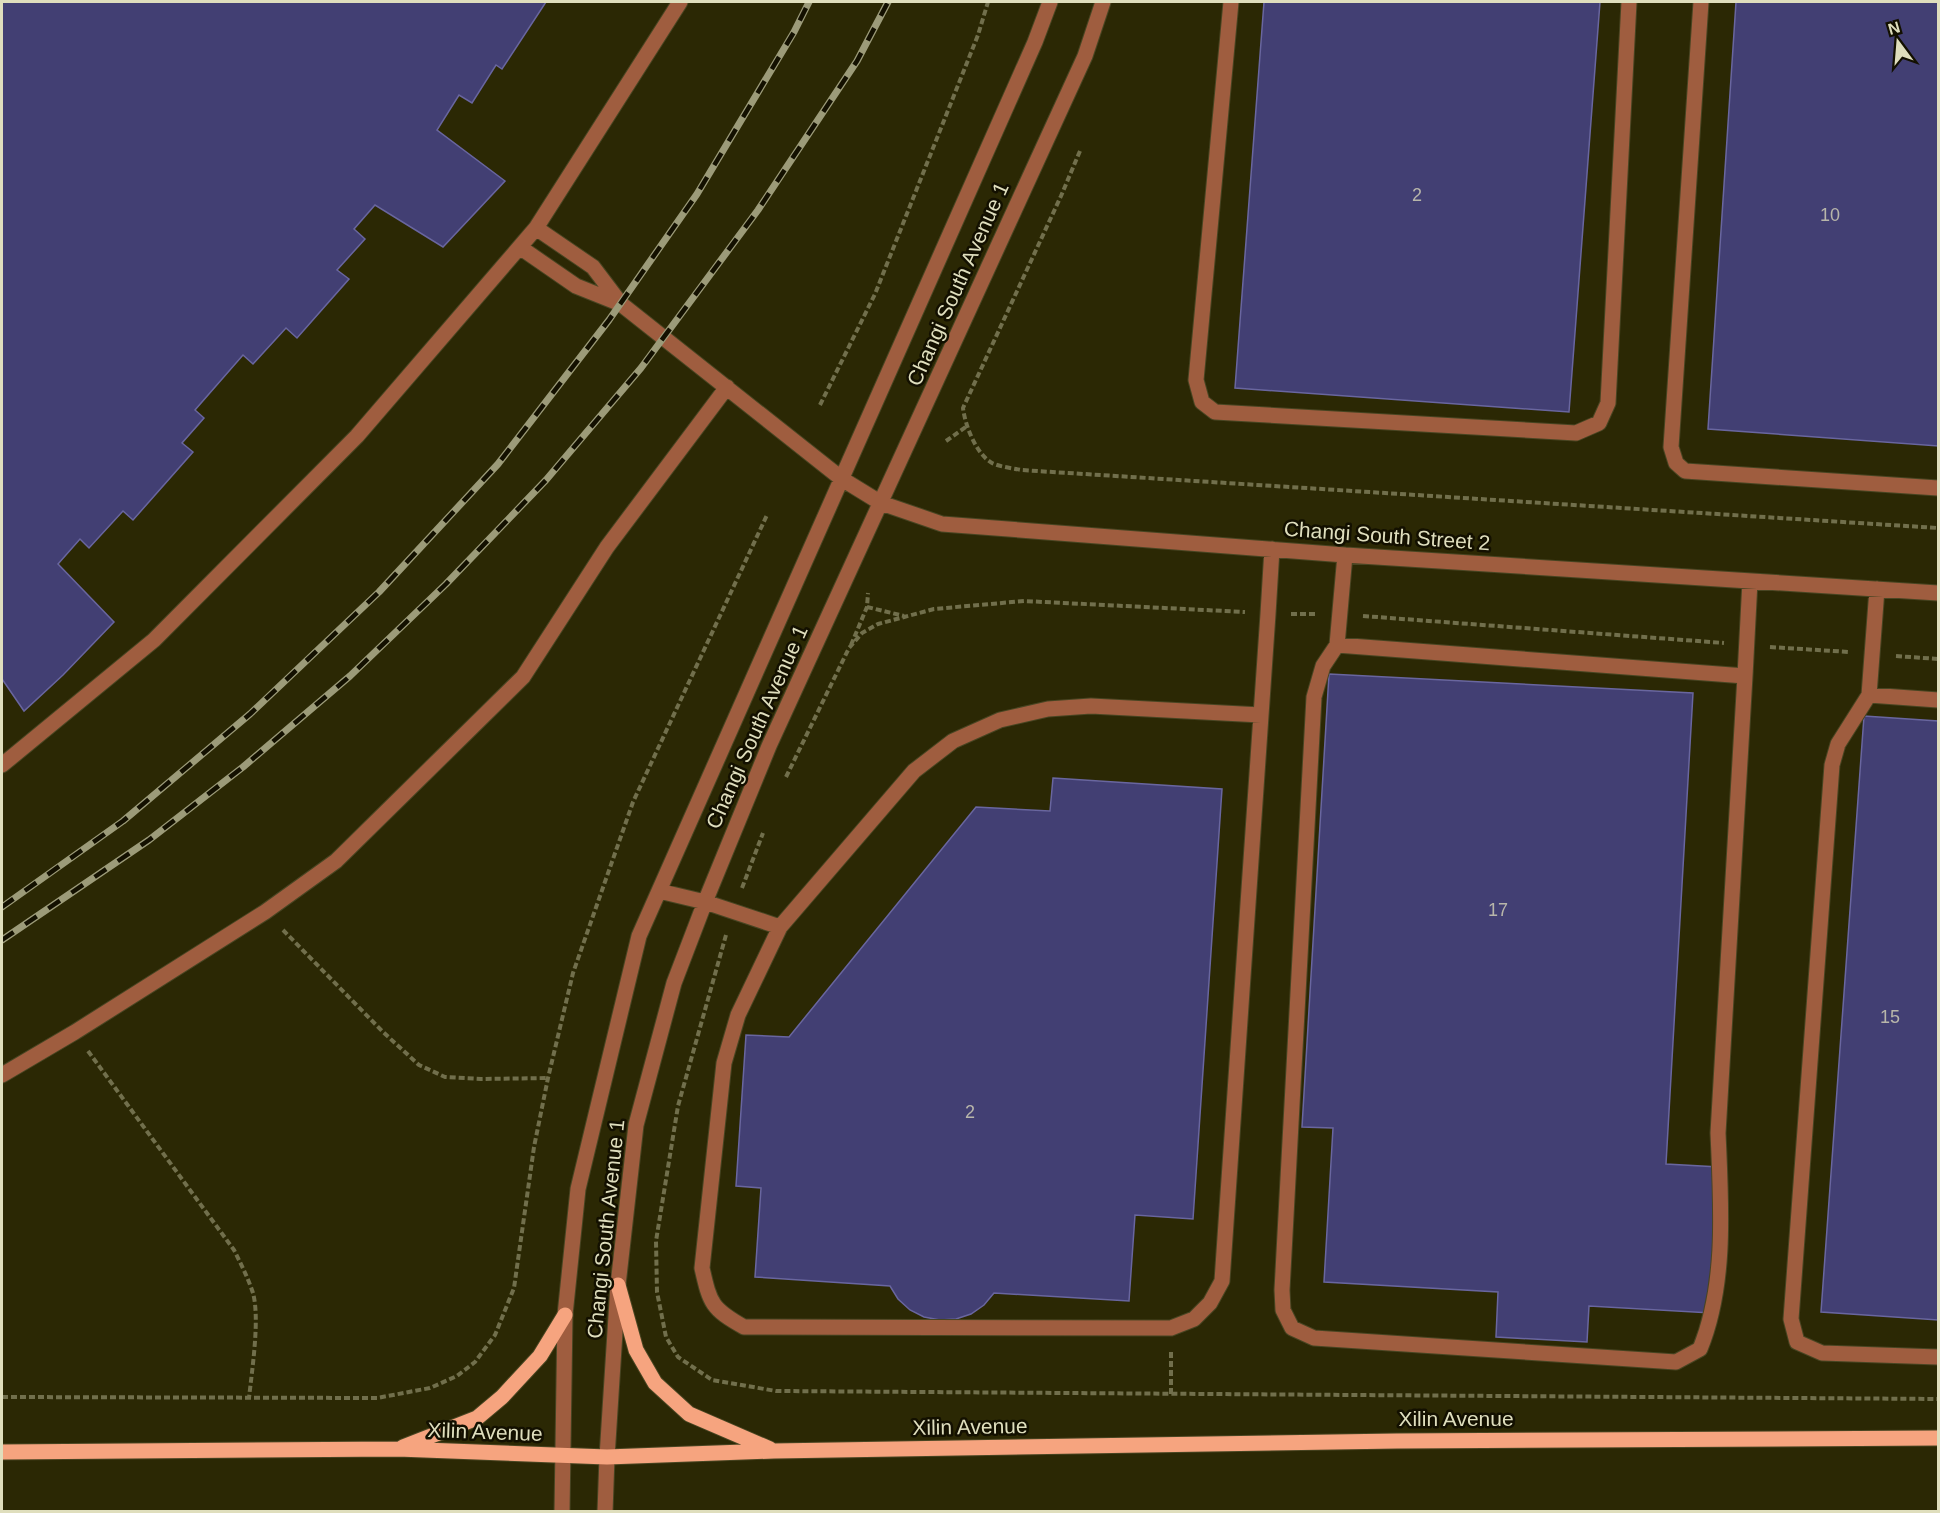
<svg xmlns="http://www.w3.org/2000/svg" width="1940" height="1513" viewBox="0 0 1940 1513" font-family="Arial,sans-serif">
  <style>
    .building { fill: #423f73; stroke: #69669f; stroke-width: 1.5 }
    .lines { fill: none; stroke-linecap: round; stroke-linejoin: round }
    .minor-casing { stroke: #484522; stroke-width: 17 }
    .major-casing { stroke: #484522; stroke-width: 17 }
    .path { stroke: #716f4c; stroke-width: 4; stroke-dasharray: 6 3; stroke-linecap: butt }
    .minor { stroke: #9f5d3f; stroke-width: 15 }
    .major { stroke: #f6a47f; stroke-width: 15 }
    .rail-casing { stroke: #9c9b79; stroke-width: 7 }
    .rail { stroke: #131000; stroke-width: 4.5; stroke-dasharray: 14; stroke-linecap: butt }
    .labels { text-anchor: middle; stroke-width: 5; stroke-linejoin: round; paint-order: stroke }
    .number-label { font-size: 18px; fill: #b8b6aa }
    .street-label { font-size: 21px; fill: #dfdebd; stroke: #131000 }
  </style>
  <rect width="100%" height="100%" fill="#2b2804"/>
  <path class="building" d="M2,2H546L502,69L496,65L472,103L459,95L437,130L505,181L443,247L375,205L354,229L365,239L337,270L349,279L297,338L286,328L253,364L243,355L195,410L204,418L182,443L193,452L133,520L123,511L89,548L80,539L58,564L114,622L63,675L24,711L2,679Z
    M1264,2H1600L1569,412L1235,388Z
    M1736,2H1938V446L1708,429Z
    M1329,674L1693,693L1666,1164L1719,1167L1711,1313L1589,1306L1587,1342L1496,1337L1498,1292L1324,1282L1333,1128L1302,1127Z
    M1864,716L1938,721V1320L1821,1312Z
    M1053,778L1222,789L1193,1219L1135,1215L1129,1301L994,1293L984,1305L971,1314L956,1319L940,1320L924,1317L910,1310L898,1299L890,1286L755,1277L761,1188L736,1186L746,1035L789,1037L976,807L1050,811Z"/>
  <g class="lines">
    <g class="minor-casing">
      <path id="minor" d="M1231,2L1196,380L1202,402L1215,412L1576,433L1599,423L1608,403L1629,2
        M1701,2L1671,447L1676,463L1685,471L1938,488
        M536,228L593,267L621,304L842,479L881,503L942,524L1345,555L1938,593
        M521,248L576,286L621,304
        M1877,589L1869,695L1838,744L1832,765L1791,1319L1797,1342L1822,1353L1938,1357
        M1337,645L1745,676L1718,1133C1721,1203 1727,1283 1700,1349L1676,1362L1314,1338L1292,1328L1283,1310L1282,1290L1314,697L1323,666L1337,645L1345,555
        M1745,676L1750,581
        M1869,695L1938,700
        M1261,715L1091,706L1048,709L1000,720L953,741L914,771L780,927L738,1015L724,1063L702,1268C710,1304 712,1309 744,1327L1171,1328L1194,1319L1210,1303L1222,1281L1268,614L1272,549
        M2,765L154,640L357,436L536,228L680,2
        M659,891L705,902L780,927
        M2,1075L75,1032L265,912L336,861L523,677L607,547L727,387
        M562,1512L565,1315L578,1189L639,936L1035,42L1050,2
        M605,1512L607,1457L618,1285L636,1125L674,983L705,902L769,746L1085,56L1103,2"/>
    </g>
    <g class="major-casing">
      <path id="major" d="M618,1285L636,1350L655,1383L689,1414L770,1449
        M403,1447L477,1418L502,1397L540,1356L565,1315
        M2,1452L398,1449L607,1457L774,1451L1397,1441L1938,1438"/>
    </g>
    <path class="path" d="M1080,151L1061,196L963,408C965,425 976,454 992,463C1000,467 1012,468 1021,470L1938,528
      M820,405L875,294L978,35L988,2
      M946,441L967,426
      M867,607L904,616
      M1291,614H1317
      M1363,616L1724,643
      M851,645L867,607L868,593
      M1770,647L1849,652
      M1896,656L1938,659
      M786,777L849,648L862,633L878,624L934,609L1024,601L1245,612
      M742,888L763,833
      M283,930L383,1032L419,1065L445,1077L481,1079L548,1078
      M726,935L678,1106L656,1241L657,1292L666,1337L678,1357L712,1380L776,1391L1938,1399
      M88,1051L234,1250C241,1264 248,1278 253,1293C260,1319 252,1370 249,1398
      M1171,1394V1352
      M2,1397L377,1398L430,1388L457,1376L475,1362L495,1335L514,1288L534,1147L548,1078L573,973L633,802L767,515"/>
    <use href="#minor" class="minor"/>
    <use href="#major" class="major"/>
    <g class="rail-casing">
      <path id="rail" d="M2,907L123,821L250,714L379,592L498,464L609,320L697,194L794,32L809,2
        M2,940L149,840L243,767L350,676L446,584L546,480L641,368L758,210L857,61L888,2"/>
    </g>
    <use href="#rail" class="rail"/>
  </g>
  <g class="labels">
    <g class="number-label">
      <text x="1417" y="201">2</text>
      <text x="1830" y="221">10</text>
      <text x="1498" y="916">17</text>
      <text x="1890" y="1023">15</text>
      <text x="970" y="1118">2</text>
    </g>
    <g class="street-label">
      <text transform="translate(958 284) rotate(-66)" y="7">Changi South Avenue 1</text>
      <text transform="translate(1387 536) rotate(4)" y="7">Changi South Street 2</text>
      <text transform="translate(757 727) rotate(-66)" y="7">Changi South Avenue 1</text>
      <text transform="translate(606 1229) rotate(-84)" y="7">Changi South Avenue 1</text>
      <text x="1456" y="1426">Xilin Avenue</text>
      <text transform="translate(970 1427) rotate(-1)" y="7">Xilin Avenue</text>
      <text transform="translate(485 1432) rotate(2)" y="7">Xilin Avenue</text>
    </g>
  </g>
  <rect width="1940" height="1513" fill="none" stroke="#dfdebd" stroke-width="6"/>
  <g transform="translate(1898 42) rotate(344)" stroke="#131000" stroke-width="4.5" paint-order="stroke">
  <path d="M0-4.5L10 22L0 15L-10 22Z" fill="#dfdebd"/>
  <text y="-9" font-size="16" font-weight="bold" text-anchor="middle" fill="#dfdebd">N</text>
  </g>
</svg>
